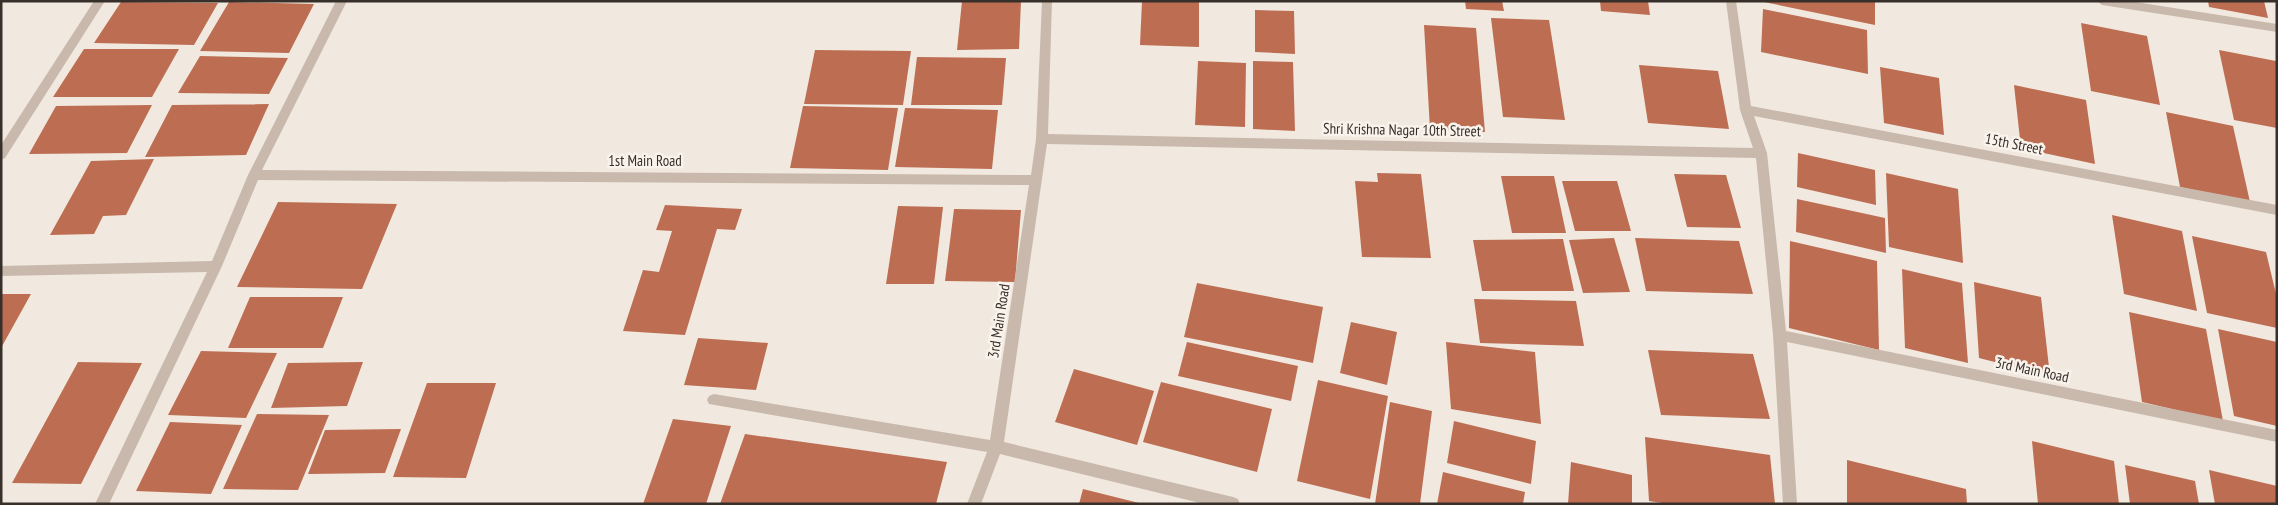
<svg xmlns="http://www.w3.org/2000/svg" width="2278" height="505" viewBox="0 0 2278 505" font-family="'PT Sans Narrow',sans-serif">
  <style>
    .building { fill: #bd6d52 }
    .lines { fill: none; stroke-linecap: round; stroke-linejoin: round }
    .minor { fill: #c9b9ac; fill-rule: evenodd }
    .labels { text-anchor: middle; stroke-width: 5; stroke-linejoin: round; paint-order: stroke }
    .street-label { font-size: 15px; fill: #372f2a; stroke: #f9f3ec }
  </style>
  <rect width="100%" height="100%" fill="#f1e9df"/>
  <path class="building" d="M962,1H1021L1019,49L957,50Z
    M1142,1H1199V47L1140,45Z
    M1465,1H1502L1504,11L1466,9Z
    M1600,1H1648L1650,15L1601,11Z
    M1764,1H1875V25L1764,2Z
    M2208,1H2264L2268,18L2209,7Z
    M121,2L218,3L194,45L94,43Z
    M229,2L314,4L289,53L200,51Z
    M1763,9L1867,30L1868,74L1761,52Z
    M1255,10L1294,11L1295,54L1255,52Z
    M1491,18L1549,20L1565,120L1503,117Z
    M2081,23L2147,36L2160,105L2091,91Z
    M1424,25L1476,28L1485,132L1430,129Z
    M84,49H179L152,97H53Z
    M815,50L911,51L903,105L804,104Z
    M2219,50L2276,61L2277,128L2234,120Z
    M200,56L288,58L269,94L178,93Z
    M917,57L1006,58L1002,105H911Z
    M1198,61L1246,63L1245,127L1195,125Z
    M1253,61L1293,62L1295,131L1253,129Z
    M1639,65L1718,71L1729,129L1648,123Z
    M1880,67L1939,78L1944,135L1884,123Z
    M2014,85L2086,100L2095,164L2021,148Z
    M269,104L246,155L145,157L172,105Z
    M152,105L127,153L29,154L56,106Z
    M803,106L898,108L888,170L790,168Z
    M905,108L998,110L992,169L895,167Z
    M2166,112L2233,126L2250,202L2180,187Z
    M1798,153L1875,170L1876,205L1797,187Z
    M154,159L126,215L103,216L94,234L50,235L91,161Z
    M1377,173L1421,174L1431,258L1362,257L1355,181L1378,182Z
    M1886,173L1958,189L1963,263L1889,247Z
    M1674,174L1726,175L1741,228L1687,227Z
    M1501,176H1554L1566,233H1512Z
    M1562,181H1617L1631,231H1575Z
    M1797,199L1885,218L1886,253L1796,232Z
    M278,202L397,204L362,289L237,287Z
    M665,205L742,209L735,230L717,229L685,335L623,331L643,270L659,272L672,231L656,230Z
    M898,206L943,207L934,284H886Z
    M954,209L1021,210L1015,282L945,281Z
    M2112,215L2182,231L2197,311L2124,294Z
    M2192,236L2266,252L2277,298V328L2207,313Z
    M1614,238L1630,292L1583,293L1569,240Z
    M1635,238L1739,241L1753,294L1646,291Z
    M1563,239L1574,291H1482L1473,240Z
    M1790,241L1877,261L1879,350L1789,328Z
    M1902,269L1962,283L1968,363L1905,348Z
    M1974,282L2041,297L2050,376L1979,358Z
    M1197,283L1323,307L1313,363L1184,337Z
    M1,294H31L1,348Z
    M250,297H343L323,348H228Z
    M1474,299L1576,301L1584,346L1480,343Z
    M2129,312L2206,329L2223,421L2142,402Z
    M1351,322L1397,332L1387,385L1340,373Z
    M2218,329L2277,342V426L2234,416Z
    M698,338L768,343L756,390L684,385Z
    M1187,342L1298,366L1291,401L1178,376Z
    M1446,342L1535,352L1541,424L1451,409Z
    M1648,350L1753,354L1770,419L1661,415Z
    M201,351L277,353L246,418L168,415Z
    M78,362L142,363L81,484L12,483Z
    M363,362L347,406L271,408L288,363Z
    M1074,369L1154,391L1137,445L1055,422Z
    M1318,380L1388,396L1370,499L1297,481Z
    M1161,382L1272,409L1257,472L1143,442Z
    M427,383H496L466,478L393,477Z
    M1390,402L1432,411L1420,504H1375Z
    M257,414L329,415L298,490L223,489Z
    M673,419L731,426L706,504H643Z
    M1454,421L1536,441L1531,484L1447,463Z
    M170,422L242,425L211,494L136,491Z
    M401,429L385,473L308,474L325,430Z
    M745,434L947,462L936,504H720Z
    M1645,437L1770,455L1775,504H1669L1649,501Z
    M2032,441L2114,461L2119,504H2038Z
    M1847,460L1966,489L1967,504H1847Z
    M1571,462L1632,475V504H1568Z
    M2125,465L2195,481L2199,504H2130Z
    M2209,470L2277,486V504H2215Z
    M1443,472L1525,492L1523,504H1437Z
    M1083,489L1139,503L1138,504H1079Z"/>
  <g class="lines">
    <path class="minor" d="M94,1H105L5,158L1,160V145Z
      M336,1H347L262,170L1031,175L1036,139L1042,1H1052L1048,134L1753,148L1740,110L1726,1H1736L1751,106L2277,205V215L1754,116L1767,153L1786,331L2277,430V442L1787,342L1797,504H1783L1773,335L1756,158L1047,144L1004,442L1233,497L1238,499L1240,504H1204L1000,454L981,504H967L987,452L709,404L707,400L709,396L714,394L990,440L1029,185L258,180L222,266L109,504H95L207,272L1,276V266L212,261L248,175Z
      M2097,1H2129L2277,24V32L2102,5Z"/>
  </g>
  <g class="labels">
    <g class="street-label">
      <text transform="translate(1402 130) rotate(1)" y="5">Shri Krishna Nagar 10th Street</text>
      <text transform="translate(2014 144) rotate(11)" y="5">15th Street</text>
      <text x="645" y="166">1st Main Road</text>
      <text transform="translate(999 321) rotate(-81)" y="5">3rd Main Road</text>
      <text transform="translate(2032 370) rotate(12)" y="5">3rd Main Road</text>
    </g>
  </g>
  <rect width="2278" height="505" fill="none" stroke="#372f2a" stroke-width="5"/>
</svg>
